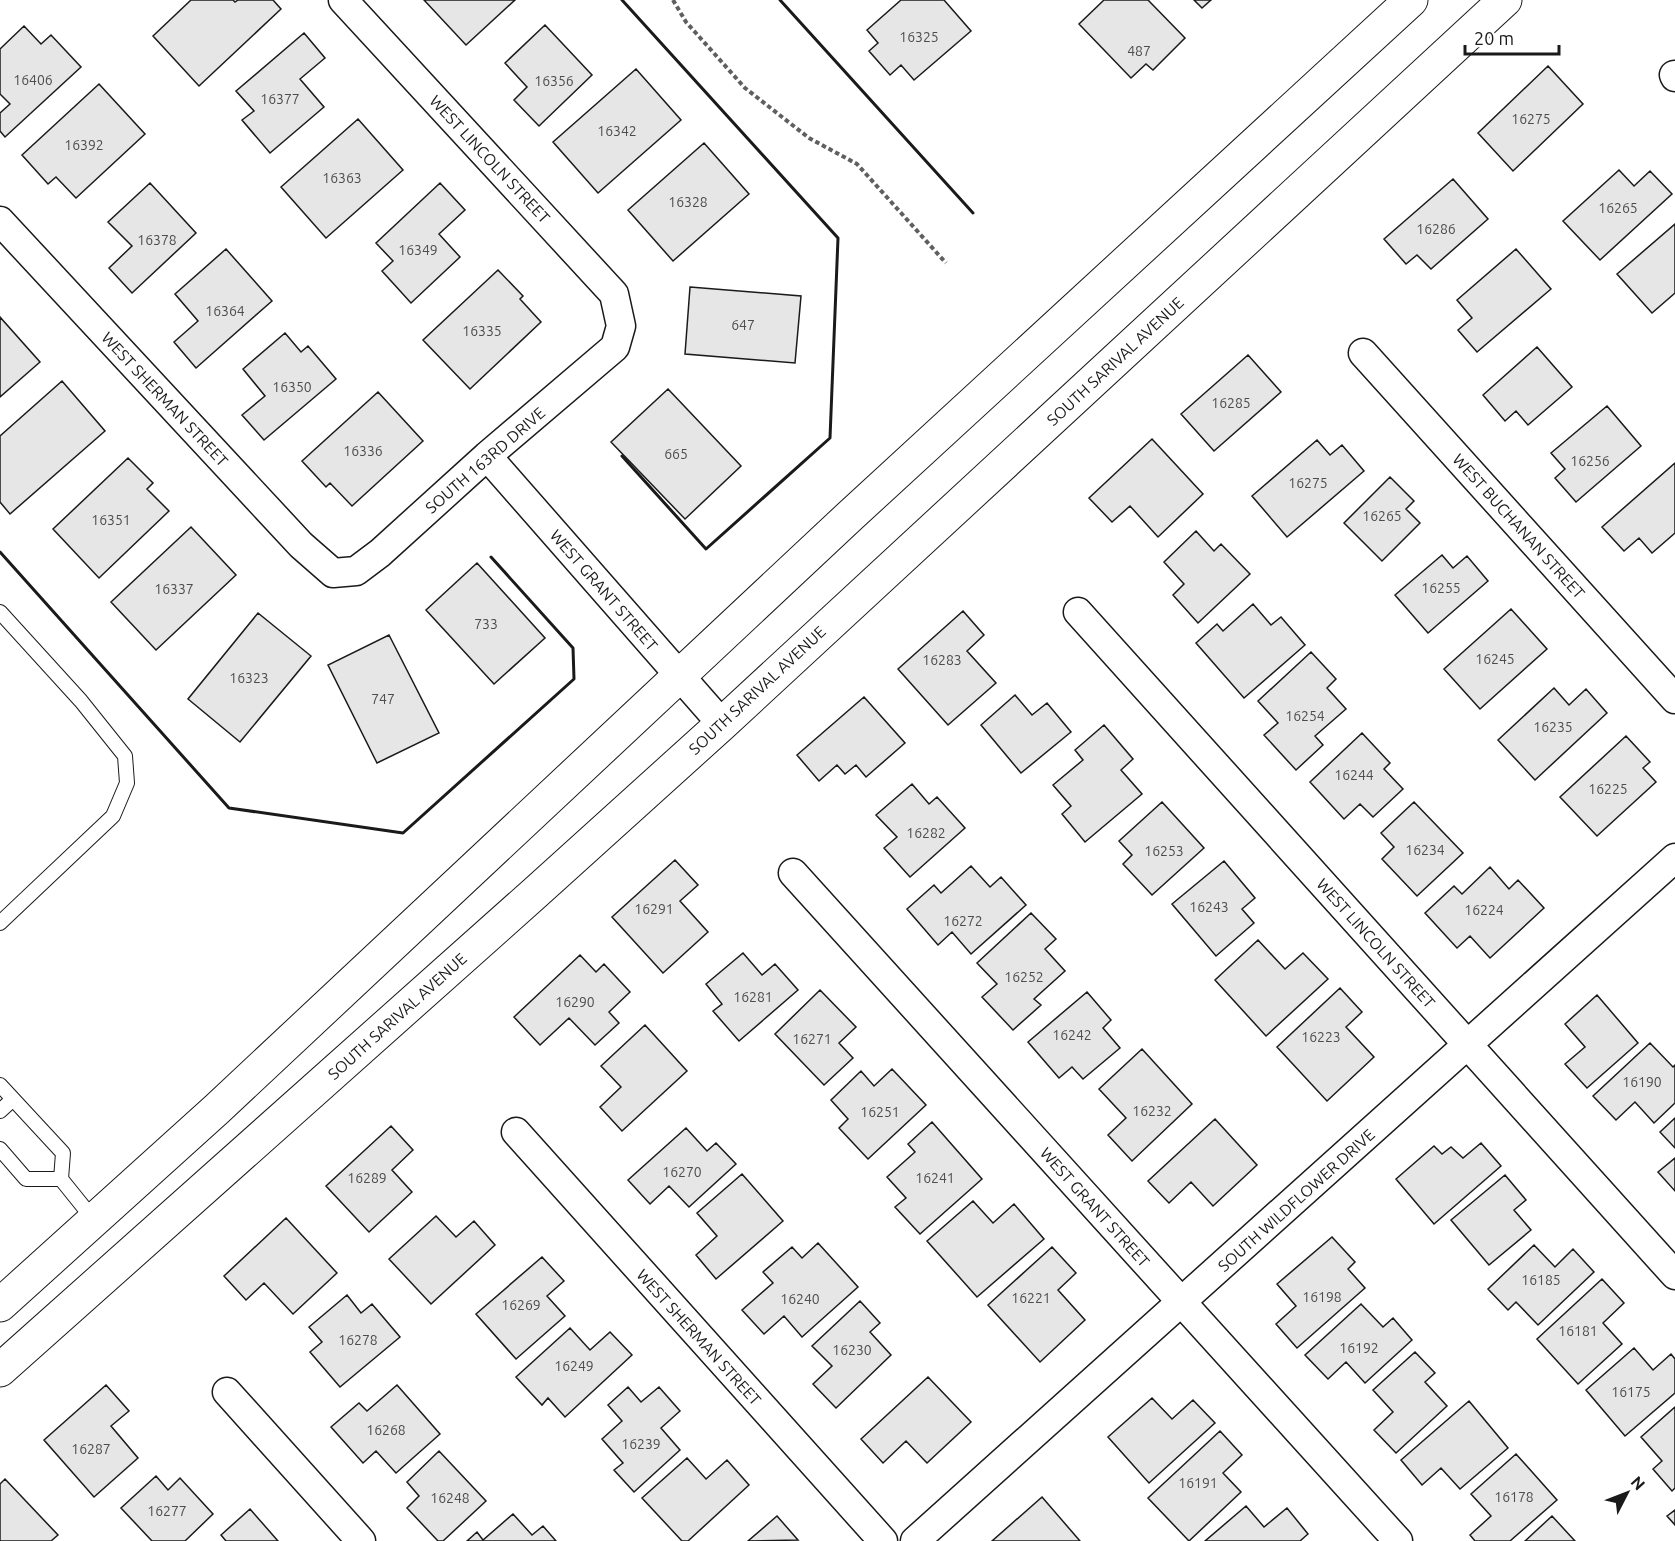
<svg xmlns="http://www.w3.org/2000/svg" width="1675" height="1541" viewBox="0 0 1675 1541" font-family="Ubuntu,sans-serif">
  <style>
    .building { fill: #e6e6e6; stroke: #1a1a1a; stroke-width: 1.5 }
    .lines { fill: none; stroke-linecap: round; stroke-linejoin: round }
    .service-casing { stroke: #1a1a1a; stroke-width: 16 }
    .minor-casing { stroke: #1a1a1a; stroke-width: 31 }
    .secondary-casing { stroke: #1a1a1a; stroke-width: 35 }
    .path { stroke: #5f5f5f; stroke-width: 4; stroke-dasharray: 4.5 3; stroke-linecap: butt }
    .service { stroke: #fff; stroke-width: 14 }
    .minor { stroke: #fff; stroke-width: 28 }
    .secondary { stroke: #fff; stroke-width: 33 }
    .wall { stroke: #1a1a1a; stroke-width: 3 }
    .labels { text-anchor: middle; stroke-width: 4.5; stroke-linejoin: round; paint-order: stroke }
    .number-label { font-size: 14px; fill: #4d4d4d }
    .street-label { font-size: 16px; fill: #1a1a1a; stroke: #fff }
  </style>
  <rect width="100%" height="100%" fill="#fff"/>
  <path class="building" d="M191,0H233L235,2L238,0H273L281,9L199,86L153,36Z
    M424,0H515L466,45Z
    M901,0H944L971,31L914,80L901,65L890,75L869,51L878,43L867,30Z
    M1104,0H1148L1185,38L1153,70L1146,64L1131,78L1079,24Z
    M1194,0H1211L1202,8Z
    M545,25L592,75L539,126L514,100L527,87L505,63Z
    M24,26L41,44L51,35L81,67L5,137L0,131V113L10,104L0,94V49Z
    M304,33L325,58L300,79L324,107L270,153L242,120L254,111L236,91Z
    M1548,66L1583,104L1513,171L1478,133Z
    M636,69L681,120L598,193L553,142Z
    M99,84L145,134L76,198L56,177L48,184L22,155Z
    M358,119L403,170L326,238L281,187Z
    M704,143L749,194L673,261L628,210Z
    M1619,170L1634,186L1650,171L1672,194L1600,260L1563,221Z
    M1453,179L1488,219L1431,269L1417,255L1406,264L1384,239Z
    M150,183L196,233L132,293L109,268L132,246L108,222Z
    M440,183L465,210L439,234L460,257L411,303L382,271L393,261L376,243Z
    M1675,224V293L1652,313L1617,274Z
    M226,249L272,301L196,368L174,342L198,321L175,294Z
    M1516,249L1551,289L1477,352L1458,330L1472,318L1457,300Z
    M498,270L523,296L520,299L541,322L470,389L423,340Z
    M690,287L801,296L795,363L685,354Z
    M0,317L40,362L0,397Z
    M285,333L301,352L308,346L336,379L264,440L242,415L265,396L243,369Z
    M1537,347L1572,387L1528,425L1516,411L1505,421L1483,395Z
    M1248,355L1281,392L1214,451L1181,414Z
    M62,381L105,431L10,514L0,502V436Z
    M668,389L741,466L685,519L611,442Z
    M378,392L423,441L352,506L330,483L326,487L302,461Z
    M1607,406L1641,446L1576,502L1555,478L1565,469L1551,453Z
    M1152,439L1203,494L1158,537L1130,506L1112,522L1089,498Z
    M1317,440L1330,455L1342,445L1364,471L1287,537L1252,496Z
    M128,458L153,483L147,489L169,511L99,578L53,529Z
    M1675,463V533L1652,553L1639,538L1624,551L1602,527Z
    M1390,477L1414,501L1406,509L1420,523L1382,561L1344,523Z
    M191,527L236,575L156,650L111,602Z
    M1196,531L1214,551L1221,544L1250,574L1198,623L1173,595L1184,584L1164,562Z
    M1442,555L1453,568L1467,556L1488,581L1428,633L1395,595Z
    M477,563L545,638L494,684L426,610Z
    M1253,604L1271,625L1281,617L1305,645L1244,698L1196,643L1217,624L1223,631Z
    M1511,609L1547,649L1480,709L1444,669Z
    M963,611L984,635L967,651L996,683L948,725L898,669Z
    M258,613L311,656L240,742L188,699Z
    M389,635L439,733L377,763L328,665Z
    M1311,652L1336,679L1327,688L1346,709L1315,736L1323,745L1296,770L1264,735L1278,723L1258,701Z
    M1554,688L1569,705L1586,689L1607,713L1535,780L1498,740Z
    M1015,695L1032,715L1047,703L1071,732L1021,773L981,725Z
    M864,697L905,743L866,777L856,765L845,774L837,765L819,781L797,755Z
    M1104,725L1133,759L1121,770L1142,794L1085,842L1062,814L1071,806L1053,785L1083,760L1075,750Z
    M1362,733L1390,763L1384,769L1403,789L1373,817L1360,804L1344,819L1310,782Z
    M1626,736L1650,762L1643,768L1656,782L1597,836L1560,797Z
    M912,784L929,804L937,797L965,828L910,877L884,848L897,837L876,815Z
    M1162,802L1204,848L1152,895L1123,864L1132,855L1119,841Z
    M1414,802L1463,853L1417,896L1382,859L1394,847L1381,833Z
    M675,860L698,885L680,901L708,932L663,973L612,917Z
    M1224,861L1255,898L1242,909L1254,923L1216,956L1172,904Z
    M971,866L990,887L1001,877L1026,905L971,954L952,932L938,945L907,909L934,885L941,893Z
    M1490,867L1509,889L1518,880L1544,908L1490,958L1470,936L1457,948L1425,913L1454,886L1462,894Z
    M1031,913L1056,939L1045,949L1065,971L1034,999L1041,1005L1013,1030L982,997L997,984L977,963Z
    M1258,940L1285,969L1303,953L1328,979L1266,1036L1215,980Z
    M743,953L762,975L775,964L798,990L739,1041L713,1011L722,1004L706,984Z
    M580,955L596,972L604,964L630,992L609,1012L619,1023L595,1045L569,1018L540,1045L514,1017Z
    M1340,988L1362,1012L1346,1027L1374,1057L1327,1101L1277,1047Z
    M820,990L856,1027L839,1043L853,1058L824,1085L775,1034Z
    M1087,992L1111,1020L1103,1028L1120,1048L1083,1079L1072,1067L1059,1078L1028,1042Z
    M1597,995L1638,1043L1587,1088L1565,1064L1585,1047L1565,1024Z
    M645,1025L687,1071L622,1131L600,1107L621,1087L601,1066Z
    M1650,1043L1673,1067L1675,1065V1103L1654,1123L1635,1102L1616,1120L1593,1096Z
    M1142,1049L1192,1104L1132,1161L1108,1135L1126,1118L1099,1089Z
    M892,1069L926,1105L868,1159L839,1128L848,1119L831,1100L861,1071L874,1086Z
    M1675,1118V1148L1660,1132Z
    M1215,1119L1257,1165L1213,1206L1191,1182L1169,1203L1148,1181Z
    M932,1122L982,1179L920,1234L895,1207L906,1198L887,1177L915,1152L908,1144Z
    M391,1126L413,1150L392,1170L412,1192L369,1232L326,1186Z
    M686,1128L707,1151L716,1143L736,1164L689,1207L669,1186L650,1204L628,1180Z
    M1481,1143L1501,1166L1434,1224L1396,1179L1434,1146L1442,1154L1451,1147L1463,1158Z
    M1675,1158V1191L1658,1172Z
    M742,1174L783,1221L716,1279L696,1255L717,1236L697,1213Z
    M1505,1175L1526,1200L1514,1210L1531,1230L1489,1265L1451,1220Z
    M973,1201L993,1223L1014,1204L1044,1239L977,1297L927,1241Z
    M436,1216L456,1237L474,1221L495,1245L431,1304L389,1259Z
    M286,1218L337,1273L293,1314L264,1283L246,1300L224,1276Z
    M1332,1237L1355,1262L1348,1269L1365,1288L1297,1348L1276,1324L1296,1306L1277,1284Z
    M818,1243L858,1287L802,1337L784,1316L764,1334L742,1310L773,1283L763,1272L792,1247L802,1258Z
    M1534,1245L1555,1267L1573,1249L1594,1272L1538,1325L1516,1302L1508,1310L1488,1289Z
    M1052,1247L1076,1273L1058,1290L1085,1320L1040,1362L988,1305Z
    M542,1257L564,1281L547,1296L565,1316L516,1359L476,1314Z
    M1602,1279L1624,1303L1603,1323L1622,1344L1578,1384L1537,1339Z
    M347,1295L361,1313L372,1304L400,1337L340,1387L310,1352L322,1342L309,1327Z
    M860,1301L880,1323L870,1332L891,1355L836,1408L813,1384L832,1366L812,1346Z
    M1361,1304L1383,1327L1393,1318L1412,1340L1365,1383L1346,1362L1328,1379L1305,1355Z
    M570,1328L590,1350L610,1332L632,1355L565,1417L548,1398L542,1405L516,1377Z
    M1634,1348L1653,1370L1671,1354L1675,1359V1393L1625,1436L1586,1390Z
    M1415,1352L1435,1373L1425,1382L1447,1406L1396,1453L1374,1430L1393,1412L1373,1390Z
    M928,1377L971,1422L927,1463L906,1441L883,1463L861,1439Z
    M106,1385L129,1411L111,1426L138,1458L94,1497L44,1440Z
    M397,1385L440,1434L396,1473L376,1451L363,1463L331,1427L359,1403L367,1411Z
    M628,1387L641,1402L659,1387L680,1411L661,1428L680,1450L634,1492L614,1470L623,1463L602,1439L622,1421L608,1405Z
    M1152,1398L1172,1419L1193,1400L1215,1423L1149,1483L1108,1437Z
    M1469,1401L1508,1448L1460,1489L1441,1468L1422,1485L1401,1460Z
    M1675,1407V1488L1672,1491L1653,1469L1662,1461L1641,1437Z
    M1220,1431L1242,1455L1223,1473L1241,1492L1189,1541L1148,1498Z
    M439,1451L486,1501L443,1541H438L407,1508L419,1496L407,1482Z
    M1516,1454L1557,1500L1510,1541H1475L1470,1535L1491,1516L1471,1494Z
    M687,1458L706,1479L727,1460L749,1485L688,1541H682L642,1498Z
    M156,1476L168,1490L180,1478L213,1514L185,1541H152L121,1508Z
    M5,1479L58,1535L51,1541H0V1484Z
    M1042,1497L1080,1541H992Z
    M1246,1506L1264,1527L1287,1508L1308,1534L1300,1541H1205Z
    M250,1509L278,1541H226L221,1535Z
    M1675,1510V1525L1667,1516Z
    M513,1514L532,1535L543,1526L556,1541H467L477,1532L483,1540Z
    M777,1516L798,1540L748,1541Z
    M1552,1516L1575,1541H1525Z"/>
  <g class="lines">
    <g class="service-casing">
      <path id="service" d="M0,612L81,701L125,756L127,783L113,816L0,923
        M0,1085L63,1153L61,1179L94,1220
        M0,1111L13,1099
        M0,1149L26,1179H61"/>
    </g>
    <g class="minor-casing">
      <path id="minor" d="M1674,75L1675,77
        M0,221L301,545L333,573L356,571L380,553L487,456L615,347L621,326L614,294L343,0
        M1363,353L1675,699
        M487,456L722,724
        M1078,612L1675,1275
        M793,873L1398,1541
        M516,1132L883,1541
        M227,1392L361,1541
        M915,1541L1675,858"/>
    </g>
    <g class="secondary-casing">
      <path id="secondary" d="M0,1305L217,1109L850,516L1411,0
        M0,1370L535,893L722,724L1505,0"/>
    </g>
    <path class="path" d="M673,0L686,22L745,88L809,138L857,164L946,263"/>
    <use href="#service" class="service"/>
    <use href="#minor" class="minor"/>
    <use href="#secondary" class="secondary"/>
    <path class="wall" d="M622,0L838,238L830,438L706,549L622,456
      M780,0L973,213
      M0,552L229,808L403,833L574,679L573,648L491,557"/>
  </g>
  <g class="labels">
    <g class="number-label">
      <text x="919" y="42">16325</text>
      <text x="1139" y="56">487</text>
      <text x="33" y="85">16406</text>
      <text x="554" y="86">16356</text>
      <text x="280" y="104">16377</text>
      <text x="1531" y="124">16275</text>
      <text x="617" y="136">16342</text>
      <text x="84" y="150">16392</text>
      <text x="342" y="183">16363</text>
      <text x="688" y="207">16328</text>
      <text x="1618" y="213">16265</text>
      <text x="1436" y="234">16286</text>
      <text x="157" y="245">16378</text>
      <text x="418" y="255">16349</text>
      <text x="225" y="316">16364</text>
      <text x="743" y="330">647</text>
      <text x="482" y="336">16335</text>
      <text x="292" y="392">16350</text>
      <text x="1231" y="408">16285</text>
      <text x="363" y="456">16336</text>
      <text x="676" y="459">665</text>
      <text x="1590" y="466">16256</text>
      <text x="1308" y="488">16275</text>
      <text x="1382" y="521">16265</text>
      <text x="111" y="525">16351</text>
      <text x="1441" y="593">16255</text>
      <text x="174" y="594">16337</text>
      <text x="486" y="629">733</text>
      <text x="1495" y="664">16245</text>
      <text x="942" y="665">16283</text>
      <text x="249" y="683">16323</text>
      <text x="383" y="704">747</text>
      <text x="1305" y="721">16254</text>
      <text x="1553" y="732">16235</text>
      <text x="1354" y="780">16244</text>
      <text x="1608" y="794">16225</text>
      <text x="926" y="838">16282</text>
      <text x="1425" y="855">16234</text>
      <text x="1164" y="856">16253</text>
      <text x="1209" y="912">16243</text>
      <text x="654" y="914">16291</text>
      <text x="1484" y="915">16224</text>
      <text x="963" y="926">16272</text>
      <text x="1024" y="982">16252</text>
      <text x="753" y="1002">16281</text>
      <text x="575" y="1007">16290</text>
      <text x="1072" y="1040">16242</text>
      <text x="1321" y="1042">16223</text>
      <text x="812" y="1044">16271</text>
      <text x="1642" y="1087">16190</text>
      <text x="1152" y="1116">16232</text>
      <text x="880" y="1117">16251</text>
      <text x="682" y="1177">16270</text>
      <text x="367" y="1183">16289</text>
      <text x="935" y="1183">16241</text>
      <text x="1541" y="1285">16185</text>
      <text x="1322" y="1302">16198</text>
      <text x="1031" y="1303">16221</text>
      <text x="800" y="1304">16240</text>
      <text x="521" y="1310">16269</text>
      <text x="1578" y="1336">16181</text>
      <text x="358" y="1345">16278</text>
      <text x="1359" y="1353">16192</text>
      <text x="852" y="1355">16230</text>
      <text x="574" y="1371">16249</text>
      <text x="1631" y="1397">16175</text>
      <text x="386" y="1435">16268</text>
      <text x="641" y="1449">16239</text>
      <text x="91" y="1454">16287</text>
      <text x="1198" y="1488">16191</text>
      <text x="1514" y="1502">16178</text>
      <text x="450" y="1503">16248</text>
      <text x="167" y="1516">16277</text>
    </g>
    <g class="street-label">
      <text transform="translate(490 159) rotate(47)" y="6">WEST LINCOLN STREET</text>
      <text transform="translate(1115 361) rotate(-43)" y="6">SOUTH SARIVAL AVENUE</text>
      <text transform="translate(165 399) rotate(47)" y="6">WEST SHERMAN STREET</text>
      <text transform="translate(485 460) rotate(-41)" y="6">SOUTH 163RD DRIVE</text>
      <text transform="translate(1519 526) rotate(48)" y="6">WEST BUCHANAN STREET</text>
      <text transform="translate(604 590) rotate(49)" y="6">WEST GRANT STREET</text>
      <text transform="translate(757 690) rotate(-43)" y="6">SOUTH SARIVAL AVENUE</text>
      <text transform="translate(1376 943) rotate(48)" y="6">WEST LINCOLN STREET</text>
      <text transform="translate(397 1016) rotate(-42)" y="6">SOUTH SARIVAL AVENUE</text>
      <text transform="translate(1296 1200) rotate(-42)" y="6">SOUTH WILDFLOWER DRIVE</text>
      <text transform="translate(1095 1207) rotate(48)" y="6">WEST GRANT STREET</text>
      <text transform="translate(699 1337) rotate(48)" y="6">WEST SHERMAN STREET</text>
    </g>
  </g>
  <g transform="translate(1627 1493) rotate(48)" stroke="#ffffff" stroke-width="4.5" paint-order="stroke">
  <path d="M0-4.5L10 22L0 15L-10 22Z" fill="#1a1a1a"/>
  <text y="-9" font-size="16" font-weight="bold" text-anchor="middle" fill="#1a1a1a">N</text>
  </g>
  <path d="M1465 45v9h94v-9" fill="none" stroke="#1a1a1a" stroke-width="3"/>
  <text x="1474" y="45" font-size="18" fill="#1a1a1a" stroke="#ffffff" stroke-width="4.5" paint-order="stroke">20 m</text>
</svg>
